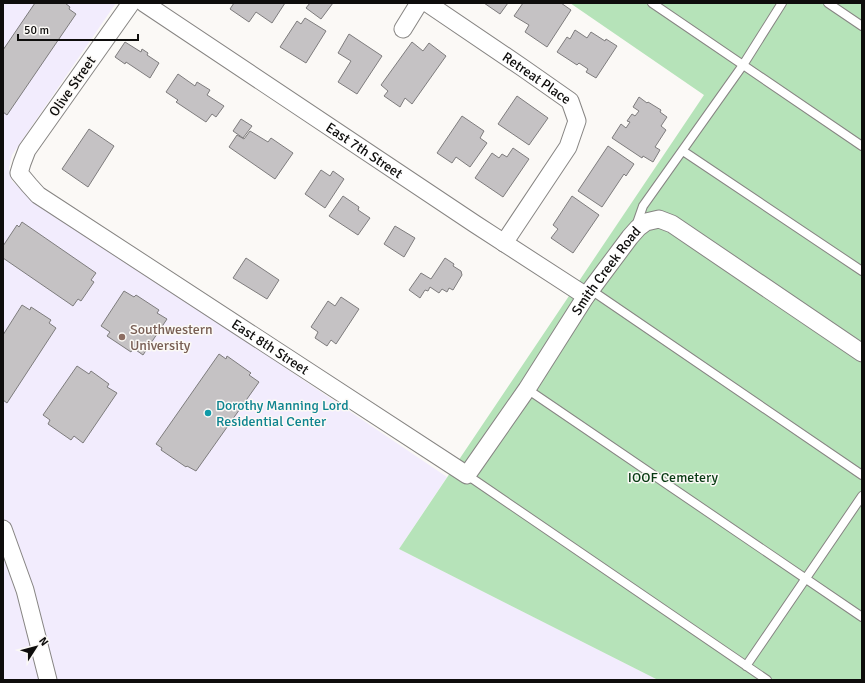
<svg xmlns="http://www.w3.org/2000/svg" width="865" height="683" viewBox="0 0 865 683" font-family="Signika,sans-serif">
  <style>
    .education { fill: #f2ecfd }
    .green { fill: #b6e3b9 }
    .building { fill: #c5c2c4; stroke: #7e7c7d }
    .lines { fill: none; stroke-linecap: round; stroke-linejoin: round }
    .lane-casing { stroke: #878583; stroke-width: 10 }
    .street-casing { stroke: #878583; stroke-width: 19 }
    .lane { stroke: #fff; stroke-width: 8 }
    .street { stroke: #fff; stroke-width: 17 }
    .education-dot { fill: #8d6e63; stroke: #fbf9f6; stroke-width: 1.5 }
    .culture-dot { fill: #0f9aa8; stroke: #fbf9f6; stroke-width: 1.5 }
    .labels { text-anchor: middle; stroke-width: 3; stroke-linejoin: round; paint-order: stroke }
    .street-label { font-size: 14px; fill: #0e0d0c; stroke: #fbf9f6 }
    .education-label { font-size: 14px; fill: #785e54; stroke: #fbf9f6; text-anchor: start }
    .culture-label { font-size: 14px; fill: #0d838f; stroke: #fbf9f6; text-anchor: start }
    .park-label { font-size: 14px; fill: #083a13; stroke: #fbf9f6 }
  </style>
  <rect width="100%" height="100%" fill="#fbf9f6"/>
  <path class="education" d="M3,3H116L12,155L9,168L12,181L22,190L447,477L399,549L658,680H3Z"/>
  <path class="green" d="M570,3H862V680H658L399,549L704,95Z"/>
  <path class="building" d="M35,3H65L70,7L69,9L76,14L7,115L3,112V50Z
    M234,3H285L272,23L256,12L249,22L230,9Z
    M310,3H333L321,19L306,8Z
    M484,3H508L500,14Z
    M523,3H561L571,10L547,47L525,32L529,25L514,16Z
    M305,18L326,31L306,63L280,47L297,21L301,24Z
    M575,30L587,38L591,32L605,41L606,39L617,46L596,78L586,72L588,69L579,63L577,65L557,52L567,37L570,39Z
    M349,34L382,56L357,94L338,82L351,61L338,53Z
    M125,42L141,52L142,49L148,53L147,55L159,63L150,78L126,62L125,64L115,57Z
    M412,42L423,51L429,43L446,56L412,104L405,98L400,107L384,96L388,91L381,85Z
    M178,74L195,86L197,82L210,90L207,95L224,106L216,117L212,114L206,122L176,102L178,100L166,92Z
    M517,96L548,118L529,145L498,124Z
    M639,97L647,103L648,102L661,110L660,112L667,117L661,126L666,130L655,147L660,150L653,162L643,156L642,158L612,138L621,124L626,128L630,122L627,121L632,114L635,116L639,111L633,107Z
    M462,116L484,131L480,138L487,143L470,167L456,157L452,163L437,153Z
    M241,119L252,126L243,138L233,131Z
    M89,129L114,146L88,187L62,169Z
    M250,131L268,142L271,138L293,153L275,179L229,147L237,135L244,139Z
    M608,146L634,164L626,176L624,174L602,207L578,191Z
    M513,148L529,159L503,197L475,178L492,153L499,158L502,154L507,157Z
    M321,170L330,176L333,171L344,179L325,208L305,194Z
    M343,196L359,207L358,210L370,218L358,235L329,216Z
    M572,196L599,215L573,253L551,238L558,229L553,225Z
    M22,222L96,273L91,280L94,282L81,301L78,299L73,306L3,258V246L17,225L19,227Z
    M395,226L415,238L404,257L384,244Z
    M246,258L279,280L267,299L233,278Z
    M445,258L454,264L453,266L461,271L462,275L453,290L449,288L447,292L442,289L439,293L430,287L428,291L425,290L420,298L409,290L421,273L431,279Z
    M124,291L134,297L136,295L159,310L157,313L167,319L143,355L133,348L131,352L107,336L110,332L101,326Z
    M341,297L359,309L336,344L331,340L327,346L315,338L318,332L311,327L328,301L335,306Z
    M22,305L30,310L31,307L51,320L49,323L56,328L7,403L3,400V335Z
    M219,354L226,359L227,356L251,373L249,375L259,382L196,471L187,466L186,467L161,450L162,448L156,444Z
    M77,366L89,374L91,371L109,384L107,387L117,393L83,443L74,436L71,440L48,424L50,420L43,415Z"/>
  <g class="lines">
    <g class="lane-casing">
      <path id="lane" d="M652,3L862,146
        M828,3L862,26
        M683,151L862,271
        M636,226L643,206L743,65L782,3
        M591,290L862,475
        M527,389L862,617
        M467,475L767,680
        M746,666L862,496"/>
    </g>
    <g class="street-casing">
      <g id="street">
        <path id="s1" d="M131,3L27,150L22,163L19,173L29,185L38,195L467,475L527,389L586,296L630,237L638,228L646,222L659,219L672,224L862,353"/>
        <path id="s2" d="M144,3L475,224L586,296"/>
        <path id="s3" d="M427,3L523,68L570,101L577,121L568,147L504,243"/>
        <path d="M403,29L419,3"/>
        <path d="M3,529L25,590L48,680"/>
      </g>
    </g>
    <use href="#lane" class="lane"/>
    <use href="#street" class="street"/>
  </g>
  <circle class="education-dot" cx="122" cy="337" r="4"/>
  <circle class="culture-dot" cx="208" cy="413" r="4"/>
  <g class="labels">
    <g class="street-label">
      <text dy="5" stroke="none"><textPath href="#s3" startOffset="133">Retreat Place</textPath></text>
      <text transform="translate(72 86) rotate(-55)" y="5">Olive Street</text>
      <text dy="5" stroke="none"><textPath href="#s2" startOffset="265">East 7th Street</textPath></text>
      <text dy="5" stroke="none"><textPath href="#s1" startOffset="993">Smith Creek Road</textPath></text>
      <text dy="5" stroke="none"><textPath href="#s1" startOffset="511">East 8th Street</textPath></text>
    </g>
    <g class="education-label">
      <text x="130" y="334">Southwestern<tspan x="130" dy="16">University</tspan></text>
    </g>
    <g class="culture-label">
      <text x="216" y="410">Dorothy Manning Lord<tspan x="216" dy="16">Residential Center</tspan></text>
    </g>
    <g class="park-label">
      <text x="673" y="482">IOOF Cemetery</text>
    </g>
  </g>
  <rect width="865" height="683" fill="none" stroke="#0e0d0c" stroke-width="8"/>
  <g transform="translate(36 647) rotate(54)" stroke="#fbf9f6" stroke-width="3" paint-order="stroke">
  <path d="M0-3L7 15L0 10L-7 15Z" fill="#0e0d0c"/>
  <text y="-6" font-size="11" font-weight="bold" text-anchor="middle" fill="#0e0d0c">N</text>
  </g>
  <path d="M18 34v6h120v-6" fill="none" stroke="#0e0d0c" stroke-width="2"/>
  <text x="24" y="34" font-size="12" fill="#0e0d0c" stroke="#fbf9f6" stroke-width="3" paint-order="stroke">50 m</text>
</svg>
